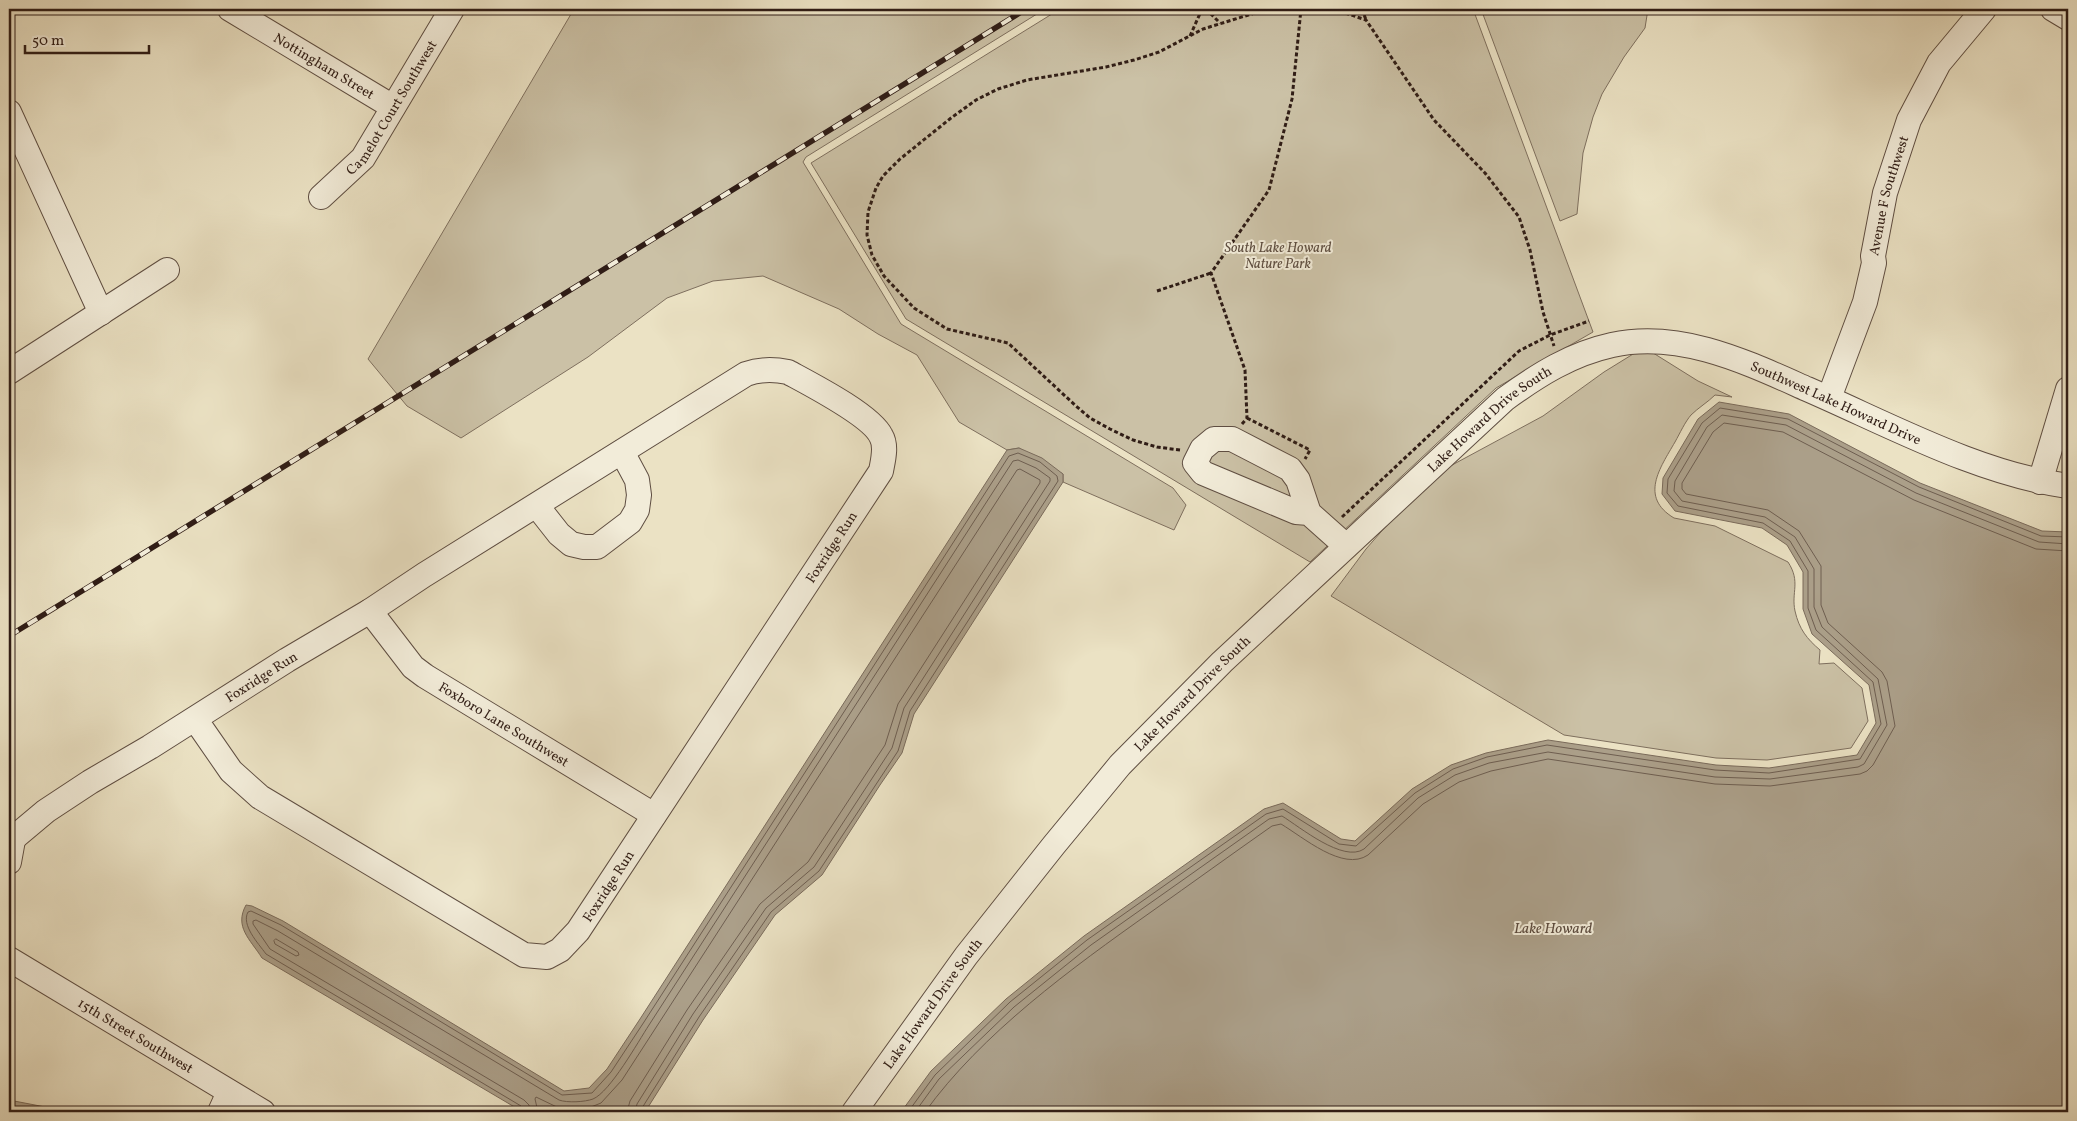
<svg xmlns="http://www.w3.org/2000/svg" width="2077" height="1121" viewBox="0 0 2077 1121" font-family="Vollkorn,serif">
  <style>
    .green { fill: #cbc1a6; stroke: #7e6f5e }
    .water { fill: #ab9f89; stroke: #7a6b5b }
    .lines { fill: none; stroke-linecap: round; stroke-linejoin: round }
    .shore { stroke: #6e5e50; stroke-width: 1 }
    .minor-casing { stroke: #5f4e42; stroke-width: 26 }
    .path { stroke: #301d16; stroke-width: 3; stroke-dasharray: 4 2.5; stroke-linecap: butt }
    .minor { stroke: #f2ecd9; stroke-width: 24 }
    .rail-casing { stroke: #301d16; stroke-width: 5.5 }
    .rail { stroke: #f2ecd9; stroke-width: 4; stroke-dasharray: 11; stroke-linecap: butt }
    .labels { text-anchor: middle; stroke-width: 4; stroke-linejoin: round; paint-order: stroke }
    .street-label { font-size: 14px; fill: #301d16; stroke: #f2ecd9 }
    .park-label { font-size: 14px; font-style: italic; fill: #5e4e41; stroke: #f2ecd9 }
    .water-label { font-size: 15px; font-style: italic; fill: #5b4a3e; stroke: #f2ecd9 }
  </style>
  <rect width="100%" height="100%" fill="#ebe2c4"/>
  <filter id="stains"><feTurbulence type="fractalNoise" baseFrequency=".004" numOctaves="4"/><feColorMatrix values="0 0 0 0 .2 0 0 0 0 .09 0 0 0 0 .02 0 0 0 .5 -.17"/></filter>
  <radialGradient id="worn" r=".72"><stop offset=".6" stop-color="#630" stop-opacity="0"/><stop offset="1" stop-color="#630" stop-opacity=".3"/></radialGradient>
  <path class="green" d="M574,9H1045L806,157L803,162L901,324L1173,488L1186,505L1174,530L1063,482V474L1019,448L1007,450L959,422L917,355L878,334L839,309L763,276L713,281L667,298L588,357L461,438L407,406L368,359Z
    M1060,9H1473L1593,332L1496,388L1310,562L906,319L811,163Z
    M1481,9H1648L1645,28L1624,57L1602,94L1593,117L1583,153L1577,214L1560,221Z
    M1638,351H1650L1698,381L1732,397L1715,395C1708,402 1698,408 1691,415C1685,422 1680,433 1675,442C1660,468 1639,497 1674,518L1715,526L1788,562C1801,582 1791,592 1795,611C1799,629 1807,639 1820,650L1819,664L1834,663L1862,688L1868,721L1851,748L1767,760L1716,758L1564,735L1331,596L1366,549L1394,517L1441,471L1543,416L1604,372Z"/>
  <path class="water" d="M1719,402L1789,414L1920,483L2042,531L2068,532V1112H901L931,1071L1006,999L1084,936L1264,809L1283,803L1341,839L1355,841L1412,789L1451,765L1486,753L1548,740L1716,765L1769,768L1857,755L1876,723L1869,685L1812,634L1803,609V572L1787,545L1762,528L1675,511L1662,494L1663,478L1698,419Z
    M1019,448L1042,458L1063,474V482L914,714L902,753L880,785L822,875L775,915L703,1020L645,1112H523L262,958C250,939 234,927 246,905L252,906L283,921L564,1091L589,1088L607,1069L640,1019L1007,450Z
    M9,1100L71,1112H9Z"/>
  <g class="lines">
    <path class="shore" d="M276,939L298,952L299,955L296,956L275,944L274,941Z
      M524,1112L521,1106L266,954C258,943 241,925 248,912L251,911L281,925L562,1095L592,1093L611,1072L644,1022L1009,456L1018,453L1040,462L1057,476L1058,481L910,711L898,751L819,871L771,912L699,1017L642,1108L641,1112
      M531,1112L529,1105L524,1100L270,949L253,924V921L256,920L278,931L559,1100C567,1103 585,1102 593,1099C610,1092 638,1042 649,1025L1013,461L1018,460L1036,468L1050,478V481L904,708L892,748L814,867L766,908L693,1014L637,1104L635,1112
      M538,1112L535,1099L536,1097L561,1109L591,1107L601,1103L622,1080L1017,470L1020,469L1040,480V483L898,704L885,745L808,862L760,904L687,1010L630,1101L627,1112
      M908,1112L935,1075L1010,1002L1087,940L1266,814L1283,809L1339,844L1356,846L1415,793L1453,769L1487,757L1547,745L1715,770L1769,773L1860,759L1881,724L1873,682L1816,630L1808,608V571L1790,541L1763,523L1678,506L1667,493L1668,479L1702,423L1720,408L1788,419L1919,487L2041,536L2068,537
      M915,1112L939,1079L1014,1007L1091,945L1269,819L1282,816C1300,827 1343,863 1364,849L1418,798L1455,775L1489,763L1548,752L1715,777L1770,779L1858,767L1864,764L1887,725L1878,679L1822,627L1814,607V569L1795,537L1765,517L1682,501L1674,491L1675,481L1707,427L1722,415L1786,425L1916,493L2039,542L2068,544
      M925,1112C982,1033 1072,968 1151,912C1192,883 1232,854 1272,826L1281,824C1303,837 1343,872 1368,855L1423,804L1459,782L1491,771L1548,759L1715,784L1770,786L1860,774L1867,771L1873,765L1895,726L1887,681L1882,672L1828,623L1821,605V566L1799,531L1768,510L1686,494L1682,489V483L1713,432L1724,423L1783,432L1914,500L2036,549L2068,551"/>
    <g class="minor-casing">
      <g id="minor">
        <path id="s1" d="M230,9L393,107"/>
        <path d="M2053,9L2068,18"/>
        <path d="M9,112L101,313"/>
        <path id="s2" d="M321,197L363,158L452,9"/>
        <path d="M9,372L167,270"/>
        <path id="s3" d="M1829,398L1865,302L1874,263L1873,256L1885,193L1909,120L1939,63L1984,9"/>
        <path d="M2040,482L2068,389"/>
        <path d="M537,506L559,534L571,544L584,547H597L630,522L637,510L639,495L637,480L622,452"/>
        <path d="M1309,513L1296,512L1203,473L1195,463L1202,449L1214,439H1232L1290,469L1298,480L1309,513L1346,546"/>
        <path id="s4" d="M370,611L413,667L425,676L654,815"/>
        <path id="s5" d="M9,842L46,811L90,782L150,747L287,660L370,611L424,575L746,374C760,369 773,369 788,372C810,384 871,415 881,436C887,446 883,460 881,471L578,931L560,950L547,957L524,955L260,797L231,771L195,719"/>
        <path d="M9,862L13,840"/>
        <path id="s6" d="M9,959L263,1112"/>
        <path d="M220,1112L229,1092"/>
        <path id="s7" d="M854,1112L966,956L1054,845L1120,765L1222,662L1505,399C1538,375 1571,354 1612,345C1680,330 1746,362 1807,389C1890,425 1979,474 2068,486"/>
      </g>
    </g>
    <path class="path" d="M1206,9L1220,23
      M1333,9L1366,20L1434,120L1485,173L1519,217L1530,250L1543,312L1554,346
      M1362,9L1366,20
      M1190,36L1202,9
      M1157,291L1211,273
      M1247,418L1310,450L1305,459
      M1242,424L1247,418L1245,370L1211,273L1269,190L1292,99L1301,9
      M1180,450L1157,447L1133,440L1110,429L1090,418L1076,406L1008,343L947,329L914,308L884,276L872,255L867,235L868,212L876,188L883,176L900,159L951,118L976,100L998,89L1027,80L1106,67L1134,60L1159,52L1203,29L1258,12L1279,9
      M1342,517L1519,351L1550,335L1589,321"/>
    <use href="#minor" class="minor"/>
    <g class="rail-casing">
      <path id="rail" d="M9,636L1026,9"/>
    </g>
    <use href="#rail" class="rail"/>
  </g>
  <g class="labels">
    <g class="street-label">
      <text dy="5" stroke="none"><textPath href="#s1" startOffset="110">Nottingham Street</textPath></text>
      <text dy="5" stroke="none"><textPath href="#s2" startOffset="115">Camelot Court Southwest</textPath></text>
      <text dy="5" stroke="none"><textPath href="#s3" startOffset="212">Avenue F Southwest</textPath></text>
      <text dy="5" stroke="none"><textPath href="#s7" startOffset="1325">Southwest Lake Howard Drive</textPath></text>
      <text dy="5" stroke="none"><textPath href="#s7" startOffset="944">Lake Howard Drive South</textPath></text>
      <text transform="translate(831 547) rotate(-57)" y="5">Foxridge Run</text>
      <text dy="5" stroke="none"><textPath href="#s5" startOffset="302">Foxridge Run</textPath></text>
      <text dy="5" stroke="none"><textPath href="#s7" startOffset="539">Lake Howard Drive South</textPath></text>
      <text dy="5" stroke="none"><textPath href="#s4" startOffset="178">Foxboro Lane Southwest</textPath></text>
      <text transform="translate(608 886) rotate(-57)" y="5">Foxridge Run</text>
      <text dy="5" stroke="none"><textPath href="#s7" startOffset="134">Lake Howard Drive South</textPath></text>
      <text dy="5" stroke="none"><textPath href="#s6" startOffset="148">15th Street Southwest</textPath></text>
    </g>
    <g class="park-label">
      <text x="1278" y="252">South Lake Howard<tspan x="1278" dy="16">Nature Park</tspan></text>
    </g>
    <g class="water-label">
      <text x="1553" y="933">Lake Howard</text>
    </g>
  </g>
  <rect width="2077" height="1121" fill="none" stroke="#ebe2c4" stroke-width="30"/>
  <rect x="10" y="10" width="2057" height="1101" fill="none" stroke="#301d16" stroke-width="2.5"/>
  <rect x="15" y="15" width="2047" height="1091" fill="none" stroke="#301d16"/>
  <path d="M25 45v8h124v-8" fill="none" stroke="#301d16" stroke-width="2.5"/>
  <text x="32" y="45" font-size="15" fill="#301d16" stroke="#f2ecd9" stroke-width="4" paint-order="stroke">50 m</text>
  <rect width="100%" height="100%" filter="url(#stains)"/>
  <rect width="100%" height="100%" fill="url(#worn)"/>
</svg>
